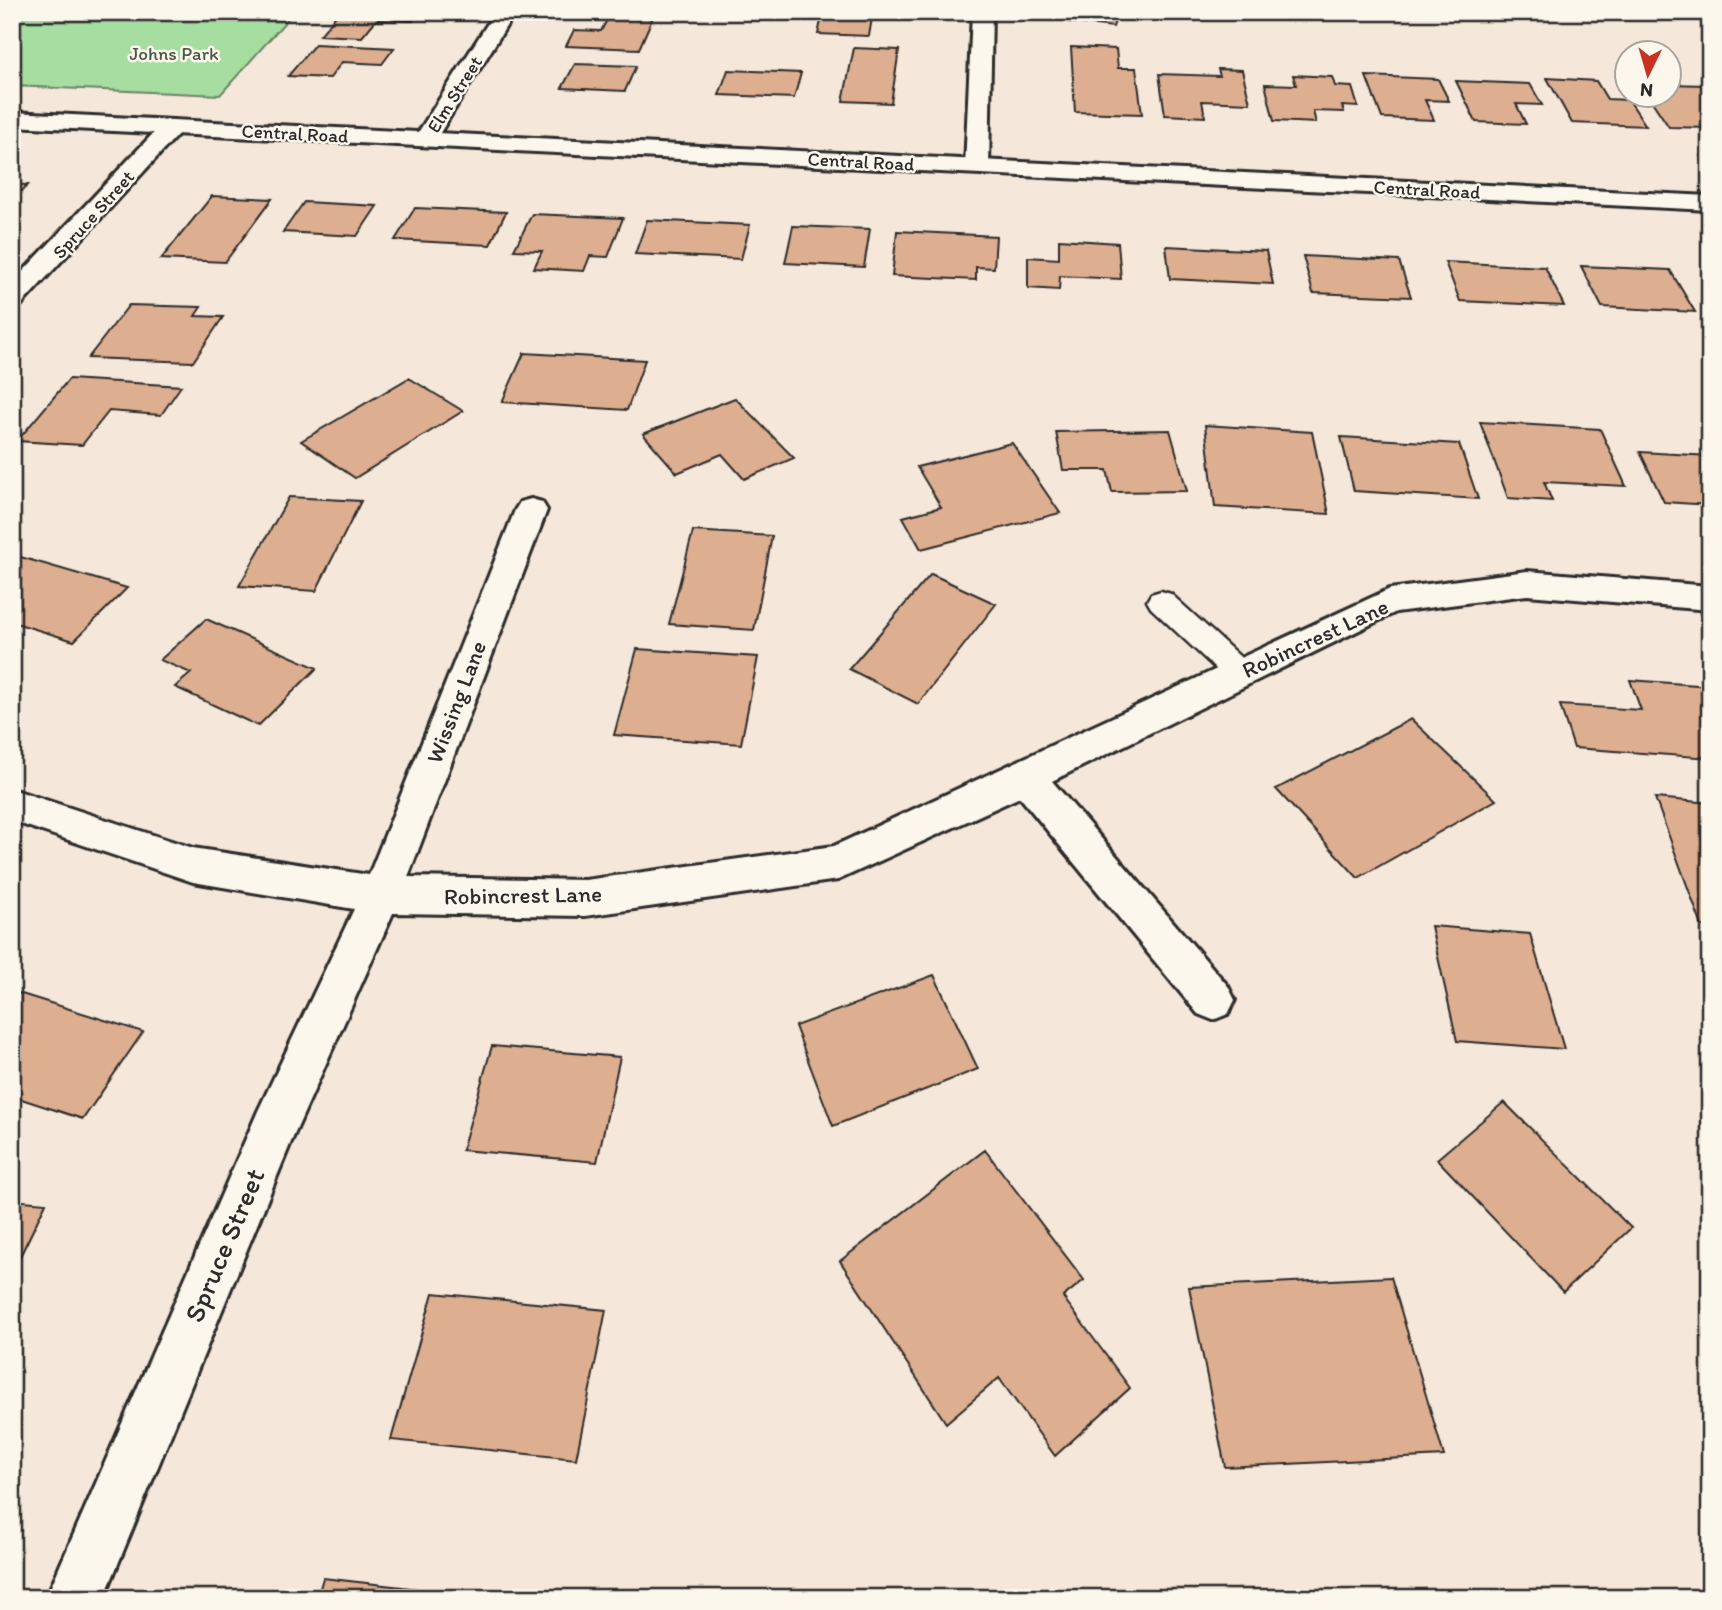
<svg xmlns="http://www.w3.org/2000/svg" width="1722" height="1610" viewBox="0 0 1722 1610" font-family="Itim,sans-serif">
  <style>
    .green { fill: #a6dda1; stroke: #688466; stroke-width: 2 }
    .building { fill: #deae90; stroke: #2b2b2b; stroke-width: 2 }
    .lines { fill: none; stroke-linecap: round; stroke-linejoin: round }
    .lane-casing { stroke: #2b2b2b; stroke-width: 5 }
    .street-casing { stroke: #2b2b2b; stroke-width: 6 }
    .secondary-casing { stroke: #2b2b2b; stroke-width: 6 }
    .lane { fill: #fbf7ec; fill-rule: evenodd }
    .street { fill: #fbf7ec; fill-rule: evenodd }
    .secondary { fill: #fbf7ec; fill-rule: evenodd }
    .labels { text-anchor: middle; stroke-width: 5; stroke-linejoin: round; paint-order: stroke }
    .far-park-label { font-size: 19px; fill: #4a5848; stroke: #fbf7ec }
    .far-street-label { font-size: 19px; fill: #2b2b2b; stroke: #fbf7ec }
    .street-label { font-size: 23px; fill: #2b2b2b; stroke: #fbf7ec }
    .near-street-label { font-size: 28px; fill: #2b2b2b; stroke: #fbf7ec }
  </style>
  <rect width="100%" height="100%" fill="#f5e8da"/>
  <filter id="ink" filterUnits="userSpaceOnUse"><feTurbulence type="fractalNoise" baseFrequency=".0143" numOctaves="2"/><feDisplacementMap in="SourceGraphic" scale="14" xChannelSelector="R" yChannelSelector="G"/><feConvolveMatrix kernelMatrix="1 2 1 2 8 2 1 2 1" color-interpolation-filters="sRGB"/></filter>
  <g filter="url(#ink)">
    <path class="green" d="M12,12H294L220,95L12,86Z"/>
    <path class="building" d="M339,12H419L413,21L376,20L362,37L320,35Z
      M823,12H873L869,36L818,34Z
      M1072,12H1118L1113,27L1069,22Z
      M609,16L653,17L639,49L566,46L574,30L601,31Z
      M315,44L394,48L382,64L342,62L330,78L288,76Z
      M1071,47L1116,49L1118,68H1136L1142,114L1075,112Z
      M854,48L899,50L891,103L843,101Z
      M575,64L636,66L625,91L562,88Z
      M1218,69L1242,70L1250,103L1202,101L1205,117L1165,115L1159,74L1220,76Z
      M728,70L801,73L794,98L719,95Z
      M1293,75L1332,77L1335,86L1352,87L1358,107L1342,106L1344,112L1313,111L1316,123L1274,121L1265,84L1296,85Z
      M1366,76L1438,79L1449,101L1425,100L1434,120L1382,118Z
      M1547,78L1596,81L1607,99L1629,100L1646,126L1572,123Z
      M1456,81L1530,84L1542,105L1516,104L1526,124L1476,122Z
      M1670,84L1704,85L1710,93V128L1669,127L1647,94H1670Z
      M12,184L28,185L12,200Z
      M212,196L272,199L225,262L161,259Z
      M304,202L377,206L357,236L283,232Z
      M415,208L506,212L490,245L395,240Z
      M532,214L623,218L608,257L590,256L584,271L534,268L542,251L514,250Z
      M647,220L750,225L741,259L635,254Z
      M793,226L870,229L864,267L785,263Z
      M897,231L996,236L994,268L976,267V280L892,276Z
      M1059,239L1118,243L1121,279L1060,276L1059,290L1028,288V257L1059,259Z
      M1166,246L1266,251L1273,284L1170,279Z
      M1303,256L1399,261L1411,297L1313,293Z
      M1445,262L1545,267L1564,306L1460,301Z
      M1581,266L1670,270L1695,312L1602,307Z
      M129,305L201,307L195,316L223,317L193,362L88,358Z
      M524,353L645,360L627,410L502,402Z
      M409,378L463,411L355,478L301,441Z
      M69,379L181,386L161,415L109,411L82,445L17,441Z
      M735,398L794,458L744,479L722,454L677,473L643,434Z
      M1480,422L1600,429L1626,486L1544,482L1552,501L1508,498Z
      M1205,425L1312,432L1329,514L1215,507Z
      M1170,430L1187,491L1112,492L1107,470H1063L1056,432Z
      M1341,437L1459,444L1478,499L1354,491Z
      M1012,443L1060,513L921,549L903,517L941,507L917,467Z
      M1640,452L1710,456V505L1664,502Z
      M289,497L361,501L316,591L239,586Z
      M693,531L772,536L754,630L669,624Z
      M17,556L127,588L74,641L12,622V560Z
      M931,574L996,604L918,704L849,669Z
      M206,619L317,668L258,726L175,687L191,673L160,660Z
      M637,649L758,657L741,744L614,735Z
      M1630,680L1710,686V758L1574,748L1560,705L1641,710Z
      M1411,719L1496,800L1358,878L1276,789Z
      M1655,798L1710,803V927L1702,926Z
      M1431,926L1530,934L1564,1049L1457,1041Z
      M934,975L978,1069L833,1126L795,1026Z
      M12,991L143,1032L83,1119L12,1096Z
      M492,1046L620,1057L597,1162L462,1150Z
      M1504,1102L1631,1228L1563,1292L1437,1159Z
      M985,1150L1084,1280L1063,1297L1130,1388L1055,1456L999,1378L946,1423L840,1261Z
      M12,1200L46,1203L12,1273Z
      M1391,1277L1444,1456L1225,1467L1189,1287Z
      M433,1293L606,1310L576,1459L391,1440Z
      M323,1578L436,1591L435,1598H317Z"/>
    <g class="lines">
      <g class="lane-casing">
        <path id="lane" d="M1161,591L1171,594L1249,665L1253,673L1249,681L1239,684L1229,681L1151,608L1147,601L1151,594Z"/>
      </g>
      <g class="street-casing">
        <path id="street" d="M495,12H515L433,144H417L414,139Z
          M972,12H992L989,167L985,172H969L965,167Z
          M172,120L180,122L183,127L180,132L21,305L12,307V283L164,122Z
          M531,499L542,502L547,510L408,877L585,880L834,846L1390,589L1527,571L1710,586V610L1527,595L1396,612L1052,781L1228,986L1235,1000L1228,1014L1213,1020L1198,1014L1020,797L838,880L585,916L393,913L291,1142L104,1598H46L258,1111L354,909L193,882L12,821V789L193,848L369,875L515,510L520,502Z"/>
      </g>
      <g class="secondary-casing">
        <path id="secondary" d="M12,112L1710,196V210L12,126Z"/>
      </g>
      <use href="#lane" class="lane"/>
      <use href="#street" class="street"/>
      <use href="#secondary" class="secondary"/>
    </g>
  </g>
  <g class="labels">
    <g class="far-park-label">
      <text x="174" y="60">Johns Park</text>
    </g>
    <g class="far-street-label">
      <text transform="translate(454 94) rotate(-58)" y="7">Elm Street</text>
      <text transform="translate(295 133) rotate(3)" y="7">Central Road</text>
      <text transform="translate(861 161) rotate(3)" y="7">Central Road</text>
      <text transform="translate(1427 189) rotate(3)" y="7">Central Road</text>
      <text transform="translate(93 214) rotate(-48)" y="7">Spruce Street</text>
    </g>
    <g class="street-label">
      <text transform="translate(1315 638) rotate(-25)" y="8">Robincrest Lane</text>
      <text transform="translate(456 702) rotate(-69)" y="8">Wissing Lane</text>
      <text transform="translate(523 895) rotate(-1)" y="8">Robincrest Lane</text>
    </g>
    <g class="near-street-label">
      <text transform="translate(224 1245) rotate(-67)" y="10">Spruce Street</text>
    </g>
  </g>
  <rect width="1722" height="1610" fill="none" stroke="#fbf7ec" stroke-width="42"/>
  <rect x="21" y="21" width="1680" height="1568" fill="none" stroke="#2b2b2b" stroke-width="2.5" filter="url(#ink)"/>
  <g transform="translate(1648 74) rotate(185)"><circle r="33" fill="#fbf7ec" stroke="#a8a59f" stroke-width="2"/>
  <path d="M0-5L12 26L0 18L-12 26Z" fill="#c8321e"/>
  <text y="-10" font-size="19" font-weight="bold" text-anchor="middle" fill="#2b2b2b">N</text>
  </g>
</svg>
